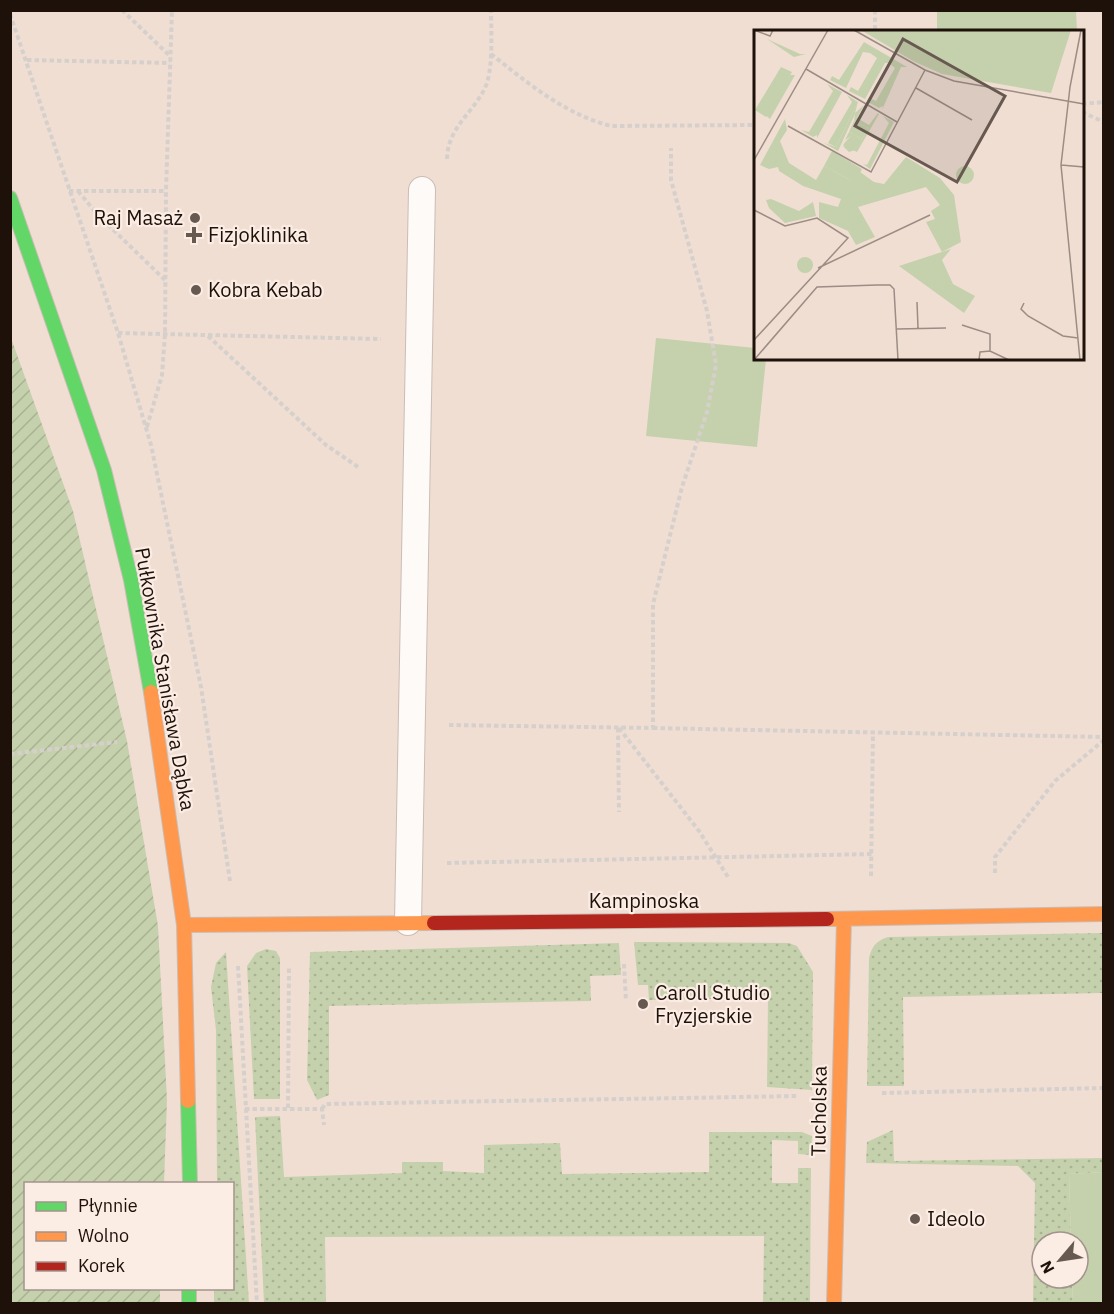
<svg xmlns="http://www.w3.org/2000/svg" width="1114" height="1314" viewBox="0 0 1114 1314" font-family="'IBM Plex Sans',sans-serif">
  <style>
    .grass { fill: url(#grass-dots) }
    .park { fill: #c5d1ac }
    .garden { fill: url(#garden-furrows) }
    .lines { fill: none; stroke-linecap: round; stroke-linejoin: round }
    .lane-casing { stroke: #cbbdb4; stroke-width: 28 }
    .fast-casing { stroke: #cbbdb4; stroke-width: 16 }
    .slow-casing { stroke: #cbbdb4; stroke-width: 16 }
    .jam-casing { stroke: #cbbdb4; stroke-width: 16 }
    .path { stroke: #d6d0cd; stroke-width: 4; stroke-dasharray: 4.5 3; stroke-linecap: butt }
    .lane { stroke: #fdfaf8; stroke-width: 26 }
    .fast { stroke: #63d668; stroke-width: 14 }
    .slow { stroke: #ff974d; stroke-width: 14 }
    .jam { stroke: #b3261e; stroke-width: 14 }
    .poi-dot { fill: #675950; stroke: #fbece4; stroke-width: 2 }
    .labels { text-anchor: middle; stroke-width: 4.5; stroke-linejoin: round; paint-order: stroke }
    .poi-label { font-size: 20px; fill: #1d110a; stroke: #fbece4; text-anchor: start }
    .street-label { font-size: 20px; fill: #1d110a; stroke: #fbece4 }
    .inset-road { fill: none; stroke: #9c8c83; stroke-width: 1.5 }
    .view { fill: #675950; fill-opacity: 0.15; stroke: #675950; stroke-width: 3 }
    .inset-edge { fill: none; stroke: #1d110a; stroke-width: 3 }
  </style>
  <defs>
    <pattern id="grass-dots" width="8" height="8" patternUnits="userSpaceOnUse" patternTransform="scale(1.5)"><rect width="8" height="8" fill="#c5d1ac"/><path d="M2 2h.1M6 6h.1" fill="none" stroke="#a9b293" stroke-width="1.8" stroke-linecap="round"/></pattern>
    <pattern id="garden-furrows" width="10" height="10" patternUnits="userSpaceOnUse" patternTransform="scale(1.5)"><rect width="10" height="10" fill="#c5d1ac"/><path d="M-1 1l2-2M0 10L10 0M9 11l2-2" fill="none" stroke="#a9b293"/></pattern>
  </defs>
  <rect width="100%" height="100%" fill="#f0ded3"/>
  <path class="grass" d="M1103,933V993L903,997L904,1086H867L869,958C872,946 876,941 888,937Z
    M634,942L789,943L797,946L813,972L812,1090L767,1087L768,998L649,1000L648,985H638Z
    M619,943L621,975L590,976L591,1001L329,1006V1095L317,1100L307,1080L310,952Z
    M266,949L276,951L280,958V1099H254L247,966L256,953Z
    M226,952L249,1303H214V1289L232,1288V1184L217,1183L216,1030L211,987L216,963Z
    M280,1116L284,1177L402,1173V1162H443V1171L484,1173V1145L560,1143L562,1174L709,1172V1132H802L812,1136L811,1155L798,1154V1141L772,1140V1183H798V1168H811L810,1303H763L764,1236L325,1237L326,1303H264L255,1117Z
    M893,1130L894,1161L1103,1158V1172L1069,1174L1071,1242H1042V1278H1072L1073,1303H1033L1035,1183L1018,1166L866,1163L867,1142Z"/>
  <path class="park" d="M937,11H1076L1077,31H937Z
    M656,338L755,348L756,358L766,359L757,447L646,436Z
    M1103,1172V1303H1073L1072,1278H1078V1242H1071L1069,1174Z"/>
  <path class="garden" d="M11,338L73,511L127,741L158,926L167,1100L164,1183L26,1184V1288L160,1289V1303H11Z"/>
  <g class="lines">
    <g class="lane-casing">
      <path id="lane" d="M408,922L422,190"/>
    </g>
    <g class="fast-casing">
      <path id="fast" d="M10,198L104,470L131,580L151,692
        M188,1101L190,1184
        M189,1288V1304"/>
    </g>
    <g class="slow-casing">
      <path id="slow" d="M151,692L184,925L188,1101
        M827,919L1104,914
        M184,925L434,923
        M834,1304L844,920"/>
    </g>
    <g class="jam-casing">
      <path id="jam" d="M434,923L827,919"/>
    </g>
    <path class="path" d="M122,10L170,56
      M875,10V32
      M10,14L118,333L151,445L201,687L230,881
      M491,54C528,83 564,114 611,126L756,125
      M27,60L170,63
      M1082,104L1104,102
      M1082,112L1104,122
      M447,159C448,128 470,116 484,90C494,71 491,32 491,10
      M69,191H166
      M78,191L98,215L165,280
      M118,333L381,339
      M208,336L326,445L358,467
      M147,427L162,375L165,334L166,191L172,10
      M449,725L653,728V604L682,487L707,412L716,365L707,311L671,180V148
      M618,728L619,812
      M619,728L699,831L728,877
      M653,728L1104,737
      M10,754L117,742
      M447,863L872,854
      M995,873V857L1055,781L1104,740
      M871,876L873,733
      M624,964L626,1001
      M238,966L257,1304
      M882,1093L1104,1088
      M288,1108L289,966
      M245,1109H322L324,1125
      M322,1109L325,1104L798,1096"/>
    <use href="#lane" class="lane"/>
    <use href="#fast" class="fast"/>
    <use href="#slow" class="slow"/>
    <use href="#jam" class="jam"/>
  </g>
  <g class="poi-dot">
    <circle cx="195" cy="218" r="6"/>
    <path d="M191 226h6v6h6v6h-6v6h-6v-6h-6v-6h6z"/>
    <circle cx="196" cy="290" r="6"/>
    <circle cx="643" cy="1004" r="6"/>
    <circle cx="915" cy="1219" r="6"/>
  </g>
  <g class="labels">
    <g class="poi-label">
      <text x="183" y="225" text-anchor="end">Raj Masaż</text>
      <text x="208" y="242">Fizjoklinika</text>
      <text x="208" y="297">Kobra Kebab</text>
      <text x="655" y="1000">Caroll Studio<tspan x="655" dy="23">Fryzjerskie</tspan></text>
      <text x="927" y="1226">Ideolo</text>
    </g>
    <g class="street-label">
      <text transform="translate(165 679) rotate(80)" y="7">Pułkownika Stanisława Dąbka</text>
      <text x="644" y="908">Kampinoska</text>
      <text transform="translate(819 1111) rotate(-89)" y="7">Tucholska</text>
    </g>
  </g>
  <g transform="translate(754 30)">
    <rect width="330" height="330" fill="#f0ded3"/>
    <path d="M13,9L46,24H52L40,27ZM110,12L153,37H147L128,80L129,76L125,78L114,72L115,68L122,71L141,38L135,33H131L111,69L95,61L97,57L104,61L123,28L116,23L109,22L92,58L76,50L78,46L85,50ZM73,54L88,62L63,108V105L59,107L47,100L55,102L79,61ZM104,72L101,83L110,75L103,88L115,95L124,83L125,84L103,122L89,115L92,111L104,118L108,110L99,105L91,110L95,102L108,109L114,98L100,91L101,84L84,121L70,113L82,117ZM129,86L140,92L116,139L109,134L113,135L135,93ZM78,121L108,139L104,148L96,150L70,136ZM197,219L188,230L199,254L221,266L210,283L145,236Z" fill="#c5d1ac"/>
    <path d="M36,45H41L16,89L11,85ZM31,89L33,100L26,111L35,133L62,150L70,136L96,150L106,142L120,152L130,154L152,127L186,148L200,165L207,212L188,222L172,192L181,189L177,181L186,175L172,157L104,177L121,207L102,215L94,201L65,188V172L84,177L87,169L49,156L25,141L24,137L15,139L6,135ZM17,169L45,181L59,172L62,186L31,193L15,178L12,170Z" fill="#c5d1ac"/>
    <path d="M100,91L114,98L108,109L99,104L108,110L104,119L95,122L89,116L98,115L92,111L99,104L95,102ZM202 145a9 9 0 1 1 18 0a9 9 0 1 1-18 0ZM43 235a8 8 0 1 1 16 0a8 8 0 1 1-16 0Z" fill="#c5d1ac"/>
    <path d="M107,0H317L297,63L188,44L159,31ZM27,37L38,42L12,87L1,80ZM93,65L104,72L82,117L74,113L98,72Z" fill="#c5d1ac"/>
    <path class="inset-road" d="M0,0L16,6L19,0M100,0L171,40L200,51L330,74M52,39L143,92M162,58L218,90M34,96L117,142L171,40M0,130L74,0M307,135L330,137M0,180L31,196L63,188L94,208L0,310M64,238L176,185M163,272L164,298M270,273L267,279L274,286L309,306L324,308M208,295L236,304V321M143,299L192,298M0,330L63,257L123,255H136L140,259L144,330M225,330L226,322L236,321L255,330M326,330L307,135L316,57L327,0"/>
    <path class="view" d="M149,9L251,66L203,152L101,96Z"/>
    <rect width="330" height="330" class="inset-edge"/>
  </g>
  <rect width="1114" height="1314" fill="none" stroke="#1d110a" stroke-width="24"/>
  <rect x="24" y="1182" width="210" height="108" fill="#fbece4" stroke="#a2948d" stroke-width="1.5"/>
  <rect x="36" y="1202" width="30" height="9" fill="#63d668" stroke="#a2948d" stroke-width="1.5"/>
  <text x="78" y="1212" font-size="18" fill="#1d110a">Płynnie</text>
  <rect x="36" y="1232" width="30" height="9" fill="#ff974d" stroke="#a2948d" stroke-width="1.5"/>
  <text x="78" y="1242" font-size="18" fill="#1d110a">Wolno</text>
  <rect x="36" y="1262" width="30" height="9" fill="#b3261e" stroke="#a2948d" stroke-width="1.5"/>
  <text x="78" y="1272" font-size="18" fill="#1d110a">Korek</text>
  <g transform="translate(1060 1260) rotate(241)"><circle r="28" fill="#fbece4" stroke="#a2948d" stroke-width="1.5"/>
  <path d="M0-4.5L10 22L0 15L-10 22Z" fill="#675950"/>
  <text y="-9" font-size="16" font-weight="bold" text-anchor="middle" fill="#1d110a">N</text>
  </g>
</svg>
